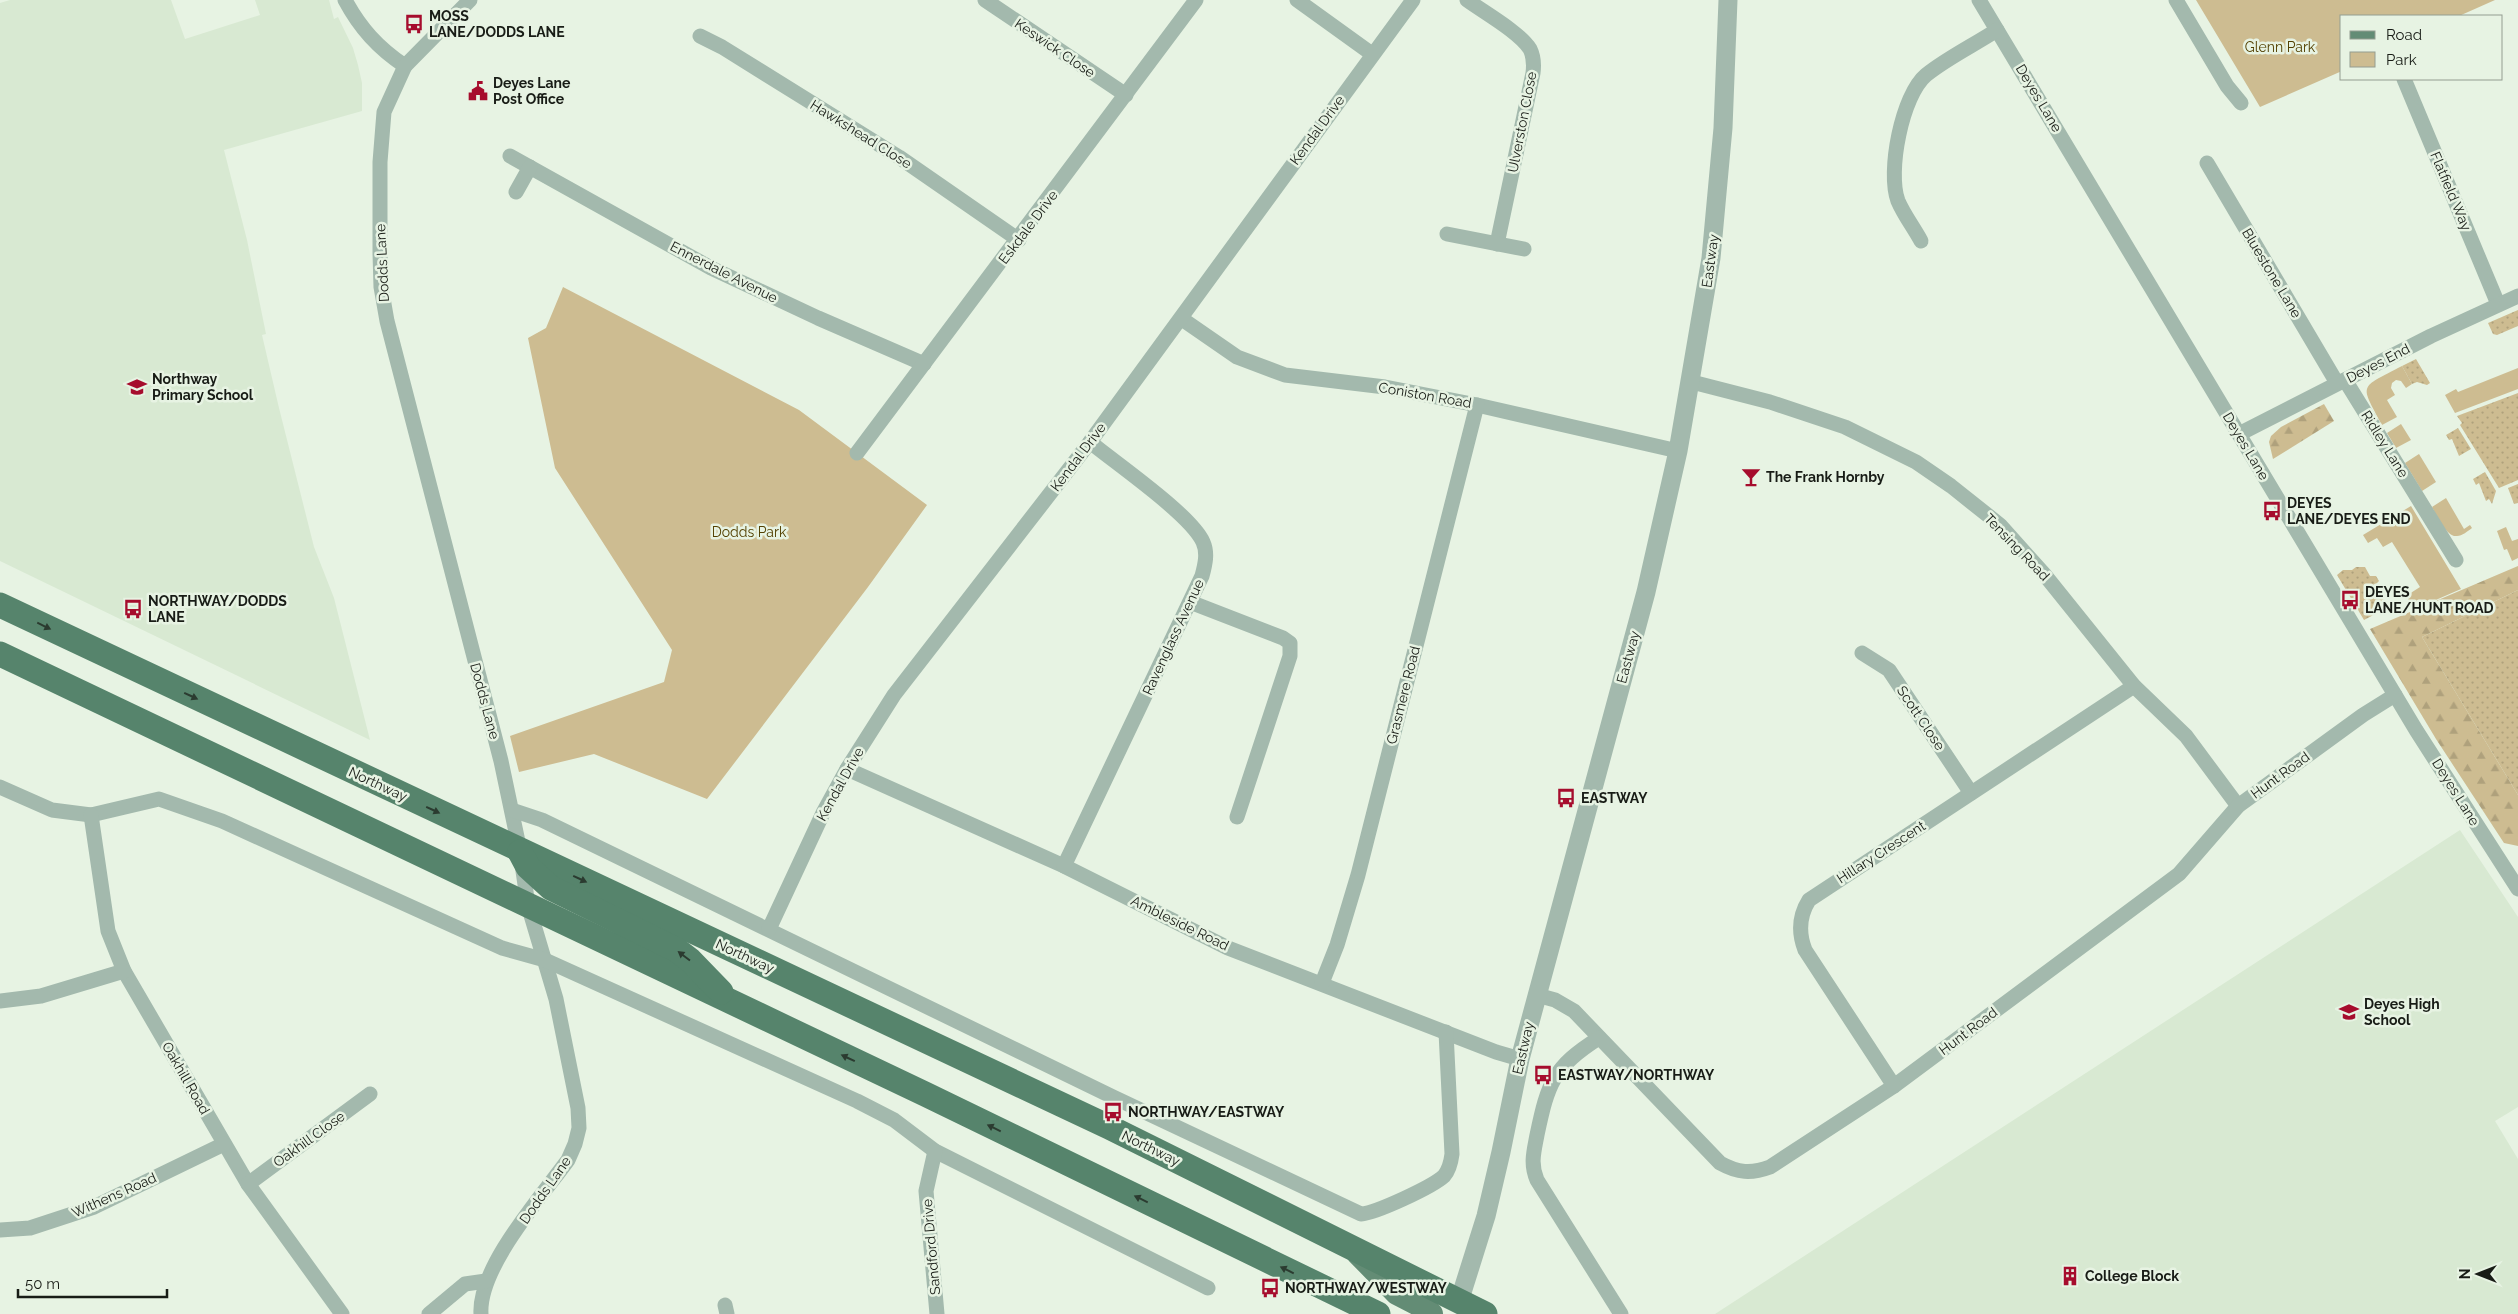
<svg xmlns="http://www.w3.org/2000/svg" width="2518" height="1314" viewBox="0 0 2518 1314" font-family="Raleway,sans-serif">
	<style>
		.built { fill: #d8e9d2 }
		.grass { fill: url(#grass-dots) }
		.forest { fill: url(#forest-firs) }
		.green { fill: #cdbc91 }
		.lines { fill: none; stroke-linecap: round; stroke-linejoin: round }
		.minor { stroke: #a3b9ad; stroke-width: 15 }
		.tertiary { stroke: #a3b9ad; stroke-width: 19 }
		.primary { stroke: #638c75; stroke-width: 24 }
		.trunk { stroke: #56846c; stroke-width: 25 }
		.oneway { fill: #2b3b30 }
		.labels { text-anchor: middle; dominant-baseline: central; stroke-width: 5; stroke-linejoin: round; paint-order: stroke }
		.poi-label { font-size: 14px; font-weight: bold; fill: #181c16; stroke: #e7f3e3; text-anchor: start }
		.park-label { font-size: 14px; fill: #534001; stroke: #e7f3e3 }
		.street-label { font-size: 14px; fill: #181c16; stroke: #e7f3e3 }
	</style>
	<defs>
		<pattern id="grass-dots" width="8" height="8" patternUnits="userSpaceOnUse" patternTransform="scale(1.25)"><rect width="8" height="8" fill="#cdbc91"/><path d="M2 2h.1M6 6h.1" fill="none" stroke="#afa17c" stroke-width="1.8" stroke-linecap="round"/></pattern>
		<pattern id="forest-firs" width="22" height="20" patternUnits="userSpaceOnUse" patternTransform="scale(1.25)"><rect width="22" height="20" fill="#cdbc91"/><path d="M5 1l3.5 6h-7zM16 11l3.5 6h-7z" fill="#afa17c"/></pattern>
	</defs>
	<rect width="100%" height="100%" fill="#e7f3e3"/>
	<g class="built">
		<path d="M10,0H171L185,39L260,15L255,0H329L334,19L338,17L353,48L358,65L362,83V111L224,150L247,240L266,334L262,335L279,408L314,547L334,598L370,740L0,561V3Z"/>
		<path d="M2460,830L2518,917V1107L2495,1121L2518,1159V1314H1715Z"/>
	</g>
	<g class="grass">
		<path d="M2518,310V326L2497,335L2493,334L2488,323Z"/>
		<path d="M2416,359L2430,383L2427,385L2417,382L2412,384L2402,366Z"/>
		<path d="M2518,393V480L2499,488L2460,425L2462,423L2457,416Z"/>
		<path d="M2458,428L2471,449L2459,456L2452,439L2449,440L2446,435Z"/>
		<path d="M2485,472L2496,491L2492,504L2489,499L2486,501L2479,483L2476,485L2473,479Z"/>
		<path d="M2518,484V503L2514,504L2508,488Z"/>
		<path d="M2356,567H2365L2370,576H2376L2379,581L2376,584L2385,603L2383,610L2364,620L2337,575L2343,570H2352Z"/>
		<path d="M2518,590V795L2422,637Z"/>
	</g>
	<g class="forest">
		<path d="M2324,404L2334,421L2273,459L2269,442L2271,436L2281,427Z"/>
		<path d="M2518,566V590L2422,637L2518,795V846L2504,843L2436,739L2370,629Z"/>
	</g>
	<g class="green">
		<path d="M2196,0H2495L2459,16H2342V71L2260,107Z"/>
		<path d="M563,287L799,410L927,505L868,587L707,799L594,754L519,772L510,736L664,682L672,650L555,468L528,338L546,328Z"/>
		<path d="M2402,366L2412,384L2406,388L2401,381L2396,380L2392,383L2391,388L2395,395L2387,400L2397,417L2382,425C2360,383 2358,389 2402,366Z"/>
		<path d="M2518,368V389L2455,413L2445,395L2456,389L2458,392Z"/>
		<path d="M2401,424L2411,440L2396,448L2387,433Z"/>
		<path d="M2419,454L2436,482L2422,491L2405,463Z"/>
		<path d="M2446,498L2464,529L2470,525L2472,528C2468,531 2462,536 2457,536C2447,538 2436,514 2432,507Z"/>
		<path d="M2411,506L2461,589L2415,609L2406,596L2420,587L2392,542L2383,547L2377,538L2368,543L2363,535Z"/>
		<path d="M2506,527L2512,541L2518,539V558L2512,561L2507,549L2504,550L2497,531Z"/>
	</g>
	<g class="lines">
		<g class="minor">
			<path d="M345,0C360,28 378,48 405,66"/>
			<path d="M470,0L405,66L384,112L380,162V253L381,287L387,321L501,761L520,851L528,905L556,999L578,1108L579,1128L575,1144L568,1160C541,1197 478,1268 481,1314"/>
			<path d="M985,0L1126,95"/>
			<path d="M1297,0L1372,54"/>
			<path d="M1467,0C1485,13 1519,32 1530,49C1534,57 1534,65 1533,73L1497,244"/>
			<path d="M1979,0L2416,730L2518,889"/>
			<path d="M2176,0L2227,86L2241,103"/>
			<path d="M700,36L722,47L899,157L1019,240"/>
			<path d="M2404,79L2498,304"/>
			<path d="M510,156L711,268L818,318L924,364"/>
			<path d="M2207,163L2337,383"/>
			<path d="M516,192L530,167"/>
			<path d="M1447,234L1524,249"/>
			<path d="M1921,241C1914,228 1904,215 1898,201C1887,172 1902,95 1926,75C1947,58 1974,45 1997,30"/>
			<path d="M1182,319L1237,357L1285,375L1385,387L1477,405L1678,451"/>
			<path d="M2345,380L2456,560"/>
			<path d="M1692,382L1770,402L1845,427L1916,462L1951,486L2000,525L2044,574L2134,686L2186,736L2238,806"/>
			<path d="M2239,434L2431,336L2518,296"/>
			<path d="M857,453L1196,0"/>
			<path d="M1190,602L1283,638L1290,643V656L1237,817"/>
			<path d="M1862,653L1889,670L1971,793"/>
			<path d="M847,769L1064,866L1228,948L1496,1052L1520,1059"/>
			<path d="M0,787L52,810L91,815L159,799L222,821L502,948L545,960L857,1101L894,1120L935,1151L1208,1288"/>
			<path d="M512,810L542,820L1113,1097L1361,1214C1376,1213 1432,1187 1444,1176C1449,1170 1451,1162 1452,1154L1446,1032"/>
			<path d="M91,815L108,931L124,971L248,1184L342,1314"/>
			<path d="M1064,866L1202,576C1205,565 1208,553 1203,542C1191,515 1117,464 1090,442"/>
			<path d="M769,929L824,811L847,769L894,695L1090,442L1413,0"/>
			<path d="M1322,983L1337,945L1358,875L1477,405"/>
			<path d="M1537,995L1555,1000L1574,1011L1720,1163C1738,1173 1751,1174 1770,1167L1894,1086L2179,874L2238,806L2363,715L2395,695"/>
			<path d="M0,1001L41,996L124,971"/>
			<path d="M1599,1038C1553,1067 1548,1083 1537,1135C1534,1151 1530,1164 1537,1180L1621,1314"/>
			<path d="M1894,1086L1805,950C1798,932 1799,916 1809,900L2134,686"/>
			<path d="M935,1151L926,1191L937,1314"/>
			<path d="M248,1184L370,1094"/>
			<path d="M0,1230L30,1228L94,1207L224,1144"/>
			<path d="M725,1305L727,1314"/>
			<path d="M429,1314L465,1284L486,1281"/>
		</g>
		<path class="tertiary" d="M1459,1302L1486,1216L1501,1152L1520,1059L1646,592L1678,451L1711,258L1723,128L1728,0"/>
		<path class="primary" d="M1358,1253L1397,1293L1422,1306L1431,1314"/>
		<g class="trunk">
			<path d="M0,605L1109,1127L1485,1314"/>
			<path d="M0,654L925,1094L1378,1314"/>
			<path d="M520,852L528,867L551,888L677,950L690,960L721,992"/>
		</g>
	</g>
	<defs><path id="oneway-solid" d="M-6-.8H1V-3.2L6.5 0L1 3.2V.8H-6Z" transform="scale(1.25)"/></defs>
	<g class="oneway">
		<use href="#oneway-solid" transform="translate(44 626) rotate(26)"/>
		<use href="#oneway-solid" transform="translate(191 696) rotate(25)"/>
		<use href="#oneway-solid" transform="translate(433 810) rotate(25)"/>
		<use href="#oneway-solid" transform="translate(580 879) rotate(25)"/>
		<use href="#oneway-solid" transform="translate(684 956) rotate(-143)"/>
		<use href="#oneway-solid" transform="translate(848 1058) rotate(-155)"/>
		<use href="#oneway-solid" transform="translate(994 1128) rotate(-154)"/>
		<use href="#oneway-solid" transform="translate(1141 1199) rotate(-154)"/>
		<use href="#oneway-solid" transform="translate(1287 1270) rotate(-154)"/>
	</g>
	<defs>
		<symbol id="bus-bare" viewBox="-9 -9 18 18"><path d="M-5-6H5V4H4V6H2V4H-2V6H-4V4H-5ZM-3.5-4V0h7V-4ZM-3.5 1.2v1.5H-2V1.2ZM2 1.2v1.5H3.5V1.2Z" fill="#a60c2d" stroke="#e7f3e3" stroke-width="2.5" paint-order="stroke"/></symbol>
		<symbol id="civic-bare" viewBox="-9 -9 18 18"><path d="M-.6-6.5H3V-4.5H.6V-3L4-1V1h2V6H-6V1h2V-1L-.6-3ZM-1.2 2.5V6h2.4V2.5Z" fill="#a60c2d" stroke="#e7f3e3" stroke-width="2.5" paint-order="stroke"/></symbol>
		<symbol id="school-bare" viewBox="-9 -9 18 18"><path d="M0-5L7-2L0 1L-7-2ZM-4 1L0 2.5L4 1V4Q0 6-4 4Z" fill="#a60c2d" stroke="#e7f3e3" stroke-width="2.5" paint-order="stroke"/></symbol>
		<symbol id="bar-bare" viewBox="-9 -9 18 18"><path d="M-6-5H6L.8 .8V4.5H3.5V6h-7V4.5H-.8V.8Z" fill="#a60c2d" stroke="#e7f3e3" stroke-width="2.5" paint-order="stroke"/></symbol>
		<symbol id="building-bare" viewBox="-9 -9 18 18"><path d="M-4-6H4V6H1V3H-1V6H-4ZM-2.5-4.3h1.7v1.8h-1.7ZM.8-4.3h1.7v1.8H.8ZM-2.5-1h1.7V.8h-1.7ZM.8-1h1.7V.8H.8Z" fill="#a60c2d" stroke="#e7f3e3" stroke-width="2.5" paint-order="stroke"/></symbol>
	</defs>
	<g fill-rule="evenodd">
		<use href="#bus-bare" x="400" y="10" width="28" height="28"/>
		<use href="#civic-bare" x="464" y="77" width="28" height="28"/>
		<use href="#school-bare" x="123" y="373" width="28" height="28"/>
		<use href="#bar-bare" x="1737" y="463" width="28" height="28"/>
		<use href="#bus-bare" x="2258" y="497" width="28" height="28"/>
		<use href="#bus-bare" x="2336" y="586" width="28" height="28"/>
		<use href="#bus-bare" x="119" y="595" width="28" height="28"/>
		<use href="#bus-bare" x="1552" y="784" width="28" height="28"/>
		<use href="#school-bare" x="2335" y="998" width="28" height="28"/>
		<use href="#bus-bare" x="1529" y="1061" width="28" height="28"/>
		<use href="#bus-bare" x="1099" y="1098" width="28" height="28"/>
		<use href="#building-bare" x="2056" y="1262" width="28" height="28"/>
		<use href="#bus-bare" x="1256" y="1274" width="28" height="28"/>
	</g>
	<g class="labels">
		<g class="poi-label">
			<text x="429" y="16">MOSS<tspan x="429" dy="16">LANE/DODDS LANE</tspan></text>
			<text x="493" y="83">Deyes Lane<tspan x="493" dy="16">Post Office</tspan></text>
			<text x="152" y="379">Northway<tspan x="152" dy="16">Primary School</tspan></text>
			<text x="1766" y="477">The Frank Hornby</text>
			<text x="2287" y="503">DEYES<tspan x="2287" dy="16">LANE/DEYES END</tspan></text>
			<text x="2365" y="592">DEYES<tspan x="2365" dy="16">LANE/HUNT ROAD</tspan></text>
			<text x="148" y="601">NORTHWAY/DODDS<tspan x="148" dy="16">LANE</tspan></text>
			<text x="1581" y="798">EASTWAY</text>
			<text x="2364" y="1004">Deyes High<tspan x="2364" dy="16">School</tspan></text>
			<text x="1558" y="1075">EASTWAY/NORTHWAY</text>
			<text x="1128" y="1112">NORTHWAY/EASTWAY</text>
			<text x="2085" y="1276">College Block</text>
			<text x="1285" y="1288">NORTHWAY/WESTWAY</text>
		</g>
		<g class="park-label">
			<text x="2280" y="47">Glenn Park</text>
			<text x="749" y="532">Dodds Park</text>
		</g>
		<g class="street-label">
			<text transform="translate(1055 48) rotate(34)">Keswick Close</text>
			<text transform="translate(2039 98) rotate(59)">Deyes Lane</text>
			<text transform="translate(1522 122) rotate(-79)">Ulverston Close</text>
			<text transform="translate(1317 130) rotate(-54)">Kendal Drive</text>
			<text transform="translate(861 134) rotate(32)">Hawkshead Close</text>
			<text transform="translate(2451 191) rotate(67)">Flatfield Way</text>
			<text transform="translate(1028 227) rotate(-53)">Eskdale Drive</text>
			<text transform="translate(1710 261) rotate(-82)">Eastway</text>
			<text transform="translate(382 263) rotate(-93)">Dodds Lane</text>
			<text transform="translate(724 272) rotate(27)">Ennerdale Avenue</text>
			<text transform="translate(2272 273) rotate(59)">Bluestone Lane</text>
			<text transform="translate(2378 363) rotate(-27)">Deyes End</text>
			<text transform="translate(1425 395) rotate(10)">Coniston Road</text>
			<text transform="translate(2385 444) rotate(58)">Ridley Lane</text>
			<text transform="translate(2246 446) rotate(59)">Deyes Lane</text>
			<text transform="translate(1078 457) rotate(-53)">Kendal Drive</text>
			<text transform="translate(2017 547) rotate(46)">Tensing Road</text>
			<text transform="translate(1173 637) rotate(-65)">Ravenglass Avenue</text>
			<text transform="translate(1628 657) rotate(-75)">Eastway</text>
			<text transform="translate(1403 695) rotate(-76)">Grasmere Road</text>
			<text transform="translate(485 701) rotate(75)">Dodds Lane</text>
			<text transform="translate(1921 718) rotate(56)">Scott Close</text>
			<text transform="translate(2280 775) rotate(-36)">Hunt Road</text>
			<text transform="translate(378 784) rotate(25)">Northway</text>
			<text transform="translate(840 784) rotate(-61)">Kendal Drive</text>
			<text transform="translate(2456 792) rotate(58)">Deyes Lane</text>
			<text transform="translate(1881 852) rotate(-33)">Hillary Crescent</text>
			<text transform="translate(1180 923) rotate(26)">Ambleside Road</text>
			<text transform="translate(745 956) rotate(25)">Northway</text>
			<text transform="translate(1968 1031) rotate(-37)">Hunt Road</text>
			<text transform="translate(1523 1048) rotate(-77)">Eastway</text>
			<text transform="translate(186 1078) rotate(60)">Oakhill Road</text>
			<text transform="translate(309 1139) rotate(-36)">Oakhill Close</text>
			<text transform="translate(1151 1148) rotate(26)">Northway</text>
			<text transform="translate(545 1190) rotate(-55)">Dodds Lane</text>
			<text transform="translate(114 1195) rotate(-24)">Withens Road</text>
			<text transform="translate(931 1247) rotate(-95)">Sandford Drive</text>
		</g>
	</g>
	<rect x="2340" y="15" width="162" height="65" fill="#e7f3e3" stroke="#949d91"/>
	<rect x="2350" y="31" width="25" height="8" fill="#638c75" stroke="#949d91"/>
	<text x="2386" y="40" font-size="15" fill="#181c16">Road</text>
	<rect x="2350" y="52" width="25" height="15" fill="#cdbc91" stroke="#949d91"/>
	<text x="2386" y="65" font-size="15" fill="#181c16">Park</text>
	<g transform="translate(2478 1274) rotate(270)" stroke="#e7f3e3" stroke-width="4" paint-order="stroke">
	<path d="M0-4L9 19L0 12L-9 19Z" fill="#181c16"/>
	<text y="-8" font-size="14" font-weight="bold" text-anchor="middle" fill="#181c16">N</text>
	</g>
	<path d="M18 1289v8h149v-8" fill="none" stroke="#181c16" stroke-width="2.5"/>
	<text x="25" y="1289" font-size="15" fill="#181c16" stroke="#e7f3e3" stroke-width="4" paint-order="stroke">50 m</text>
</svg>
